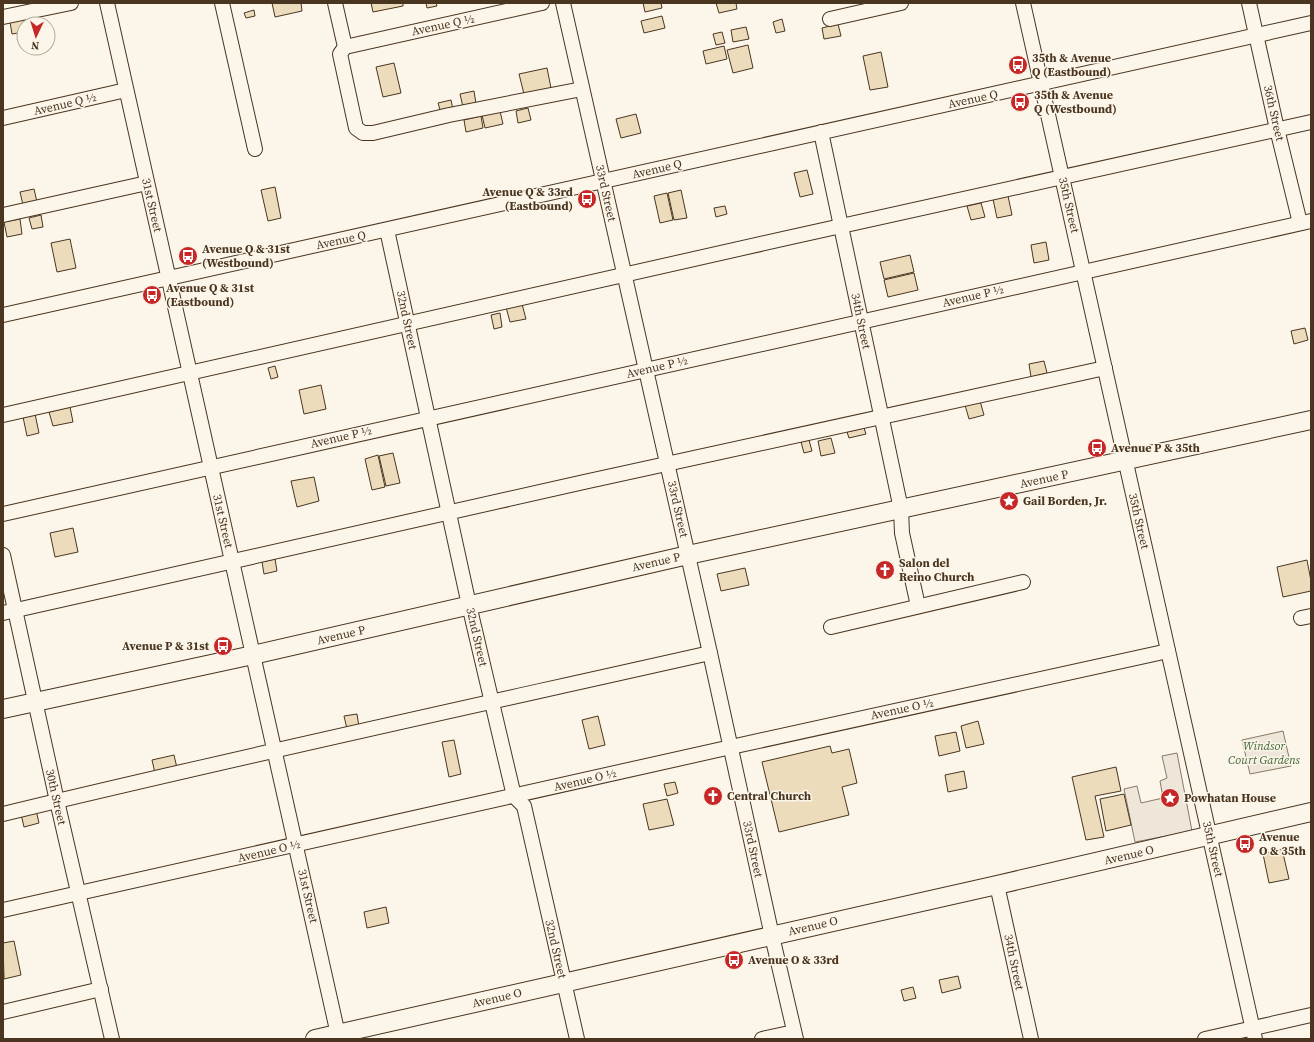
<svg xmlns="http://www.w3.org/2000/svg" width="1314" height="1042" viewBox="0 0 1314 1042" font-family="'Source Serif 4',serif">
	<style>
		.green { fill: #ede6d9; stroke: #887966 }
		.building { fill: #ecdcbc; stroke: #4a3520 }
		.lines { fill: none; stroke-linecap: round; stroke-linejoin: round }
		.minor-casing { stroke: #4a3520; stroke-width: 16 }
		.major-casing { stroke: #4a3520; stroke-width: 20 }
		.minor { stroke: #fbf6e9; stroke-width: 14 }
		.major { stroke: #fbf6e9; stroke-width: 18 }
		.labels { text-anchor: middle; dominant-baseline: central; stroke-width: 3; stroke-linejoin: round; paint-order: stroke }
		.street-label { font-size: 12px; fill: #4a3520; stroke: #fbf6e9 }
		.poi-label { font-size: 12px; font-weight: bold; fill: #4a3520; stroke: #fbf6e9; text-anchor: start }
		.park-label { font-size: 12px; font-style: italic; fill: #436837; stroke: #fbf6e9 }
	</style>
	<rect width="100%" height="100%" fill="#fbf6e9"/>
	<g class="green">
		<path d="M1283,731L1291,766L1250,774L1242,740Z"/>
		<path d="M1177,753L1192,831L1135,842L1124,789L1137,786L1141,803L1163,798L1160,781L1167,778L1162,756Z"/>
	</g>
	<g class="building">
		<path d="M272,3H301L302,11L275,17Z"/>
		<path d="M371,3H403V6L373,12Z"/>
		<path d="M426,3H436L437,6L427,8Z"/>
		<path d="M643,3H661L662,8L645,12Z"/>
		<path d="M716,3H736L737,9L719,13Z"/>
		<path d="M254,10L255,16L246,18L244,13Z"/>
		<path d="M662,16L665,28L644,33L641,21Z"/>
		<path d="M24,19L25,24H24V32L12,34L10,22Z"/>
		<path d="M782,19L785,31L776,33L773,22Z"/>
		<path d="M838,24L841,36L824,39L822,28Z"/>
		<path d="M746,27L749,39L733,42L731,30Z"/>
		<path d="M722,32L725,43L716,45L713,34Z"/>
		<path d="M748,45L753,68L733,73L727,50Z"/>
		<path d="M724,46L727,59L706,64L703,51Z"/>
		<path d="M881,52L888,87L870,90L863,56Z"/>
		<path d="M394,63L401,93L383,97L376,67Z"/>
		<path d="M547,68L551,88L524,94L519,74Z"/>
		<path d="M474,91L476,104L463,107L460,94Z"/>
		<path d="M451,100L453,110L441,113L438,103Z"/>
		<path d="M528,108L531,120L518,123L516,111Z"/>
		<path d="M500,111L503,124L485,128L482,115Z"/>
		<path d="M636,114L641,133L621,138L616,119Z"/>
		<path d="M481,116L483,128L466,132L464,120Z"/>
		<path d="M807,170L813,194L800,197L794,173Z"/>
		<path d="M275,187L281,218L268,221L261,190Z"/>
		<path d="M34,189L37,202L23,205L20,192Z"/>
		<path d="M681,190L687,218L674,220L668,193Z"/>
		<path d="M667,193L673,220L660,223L654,196Z"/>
		<path d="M1008,196L1012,215L997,218L993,199Z"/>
		<path d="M981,203L985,217L971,220L967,206Z"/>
		<path d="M725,206L727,214L716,217L714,208Z"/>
		<path d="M41,215L43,227L32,229L29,218Z"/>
		<path d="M20,219L22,234L7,237L4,222Z"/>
		<path d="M70,239L76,268L57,272L51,243Z"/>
		<path d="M1046,242L1049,260L1034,263L1031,245Z"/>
		<path d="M910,255L914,272L884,279L880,262Z"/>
		<path d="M914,273L918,290L888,297L884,280Z"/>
		<path d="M522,304L526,319L510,322L506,307Z"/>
		<path d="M500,313L502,327L494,329L491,315Z"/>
		<path d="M1305,328L1308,340L1294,344L1291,331Z"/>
		<path d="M1044,361L1047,373L1031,377L1029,364Z"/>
		<path d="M275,366L278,377L271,379L268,368Z"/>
		<path d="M321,385L326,409L304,414L299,390Z"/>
		<path d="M980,401L984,415L969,419L965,405Z"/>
		<path d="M70,407L73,422L53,426L49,412Z"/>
		<path d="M35,414L39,433L27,436L23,417Z"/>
		<path d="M864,428L866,434L849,438L847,432Z"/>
		<path d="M831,438L835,453L821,456L818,441Z"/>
		<path d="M809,440L812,451L804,453L801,442Z"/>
		<path d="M393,453L400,483L386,486L379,456Z"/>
		<path d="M378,455L385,487L372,490L365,459Z"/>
		<path d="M314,477L319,501L297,507L291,481Z"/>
		<path d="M73,528L78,552L55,557L50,533Z"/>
		<path d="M275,559L277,571L264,574L262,562Z"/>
		<path d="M1307,560L1311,581V591L1283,597L1277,567Z"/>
		<path d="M745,568L749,585L721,591L717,574Z"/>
		<path d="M357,714L359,727L347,729L344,716Z"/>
		<path d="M598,716L605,745L589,749L582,720Z"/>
		<path d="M978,721L984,744L966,748L961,726Z"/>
		<path d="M956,732L960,751L939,756L935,736Z"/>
		<path d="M454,740L461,774L449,777L442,742Z"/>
		<path d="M830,746L832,753L849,749L857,783L842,787L849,815L779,832L762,762Z"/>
		<path d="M174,755L177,768L155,773L152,760Z"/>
		<path d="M1116,767L1121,791L1095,796L1104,837L1086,840L1072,777Z"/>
		<path d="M964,771L967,788L948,792L945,775Z"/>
		<path d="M675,782L678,793L667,796L664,784Z"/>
		<path d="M1124,794L1131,825L1106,831L1100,799Z"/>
		<path d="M667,799L674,825L649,830L643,804Z"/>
		<path d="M36,810L39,823L24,827L21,814Z"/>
		<path d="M1282,849L1289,879L1269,883L1263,854Z"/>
		<path d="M386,907L389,923L367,928L364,912Z"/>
		<path d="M14,941L21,975L4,979L3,943Z"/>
		<path d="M958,976L961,988L942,993L939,980Z"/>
		<path d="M913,987L916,998L904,1001L901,990Z"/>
	</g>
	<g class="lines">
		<defs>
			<g id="minor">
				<path d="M107,3L339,1039"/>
				<path d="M222,3L255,149"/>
				<path d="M335,3L345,47L340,54L356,128L363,133H373L449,115L582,89"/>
				<path d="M563,3L710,653L772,936L796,1039"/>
				<path d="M1023,3L1255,1039"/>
				<path d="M1249,3L1277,129L1300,223"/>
				<path d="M3,17L71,3"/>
				<path d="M830,19L901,3"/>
				<path d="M345,47L542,3"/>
				<path d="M3,118L126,90"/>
				<path d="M821,132L901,509L902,533L918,606"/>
				<path d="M3,215L147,183"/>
				<path d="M387,230L469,605L514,796L524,806L577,1039"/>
				<path d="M3,315L1311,23"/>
				<path d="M3,415L787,238L1311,122"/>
				<path d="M3,514L1311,221"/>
				<path d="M3,555L57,801L112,1039"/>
				<path d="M3,613L584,482L1105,368"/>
				<path d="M1301,618L1311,616"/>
				<path d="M831,627L1023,582"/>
				<path d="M3,814C238,757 474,706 710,653"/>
				<path d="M997,885L1031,1039"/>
				<path d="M3,910L731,747L1168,651"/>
				<path d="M3,1012L101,989"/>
				<path d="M762,1039L794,1032"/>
				<path d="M1205,1039L1311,1015"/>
			</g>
			<g id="major">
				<path d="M3,709L253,655L688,555L1311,420"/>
				<path d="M315,1039L997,885L1311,812"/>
			</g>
		</defs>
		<use href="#minor" class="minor-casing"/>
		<use href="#major" class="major-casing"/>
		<use href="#minor" class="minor"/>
		<use href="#major" class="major"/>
	</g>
	<defs>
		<symbol id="bus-disc" viewBox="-11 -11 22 22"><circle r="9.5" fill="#c62828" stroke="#fbf6e9"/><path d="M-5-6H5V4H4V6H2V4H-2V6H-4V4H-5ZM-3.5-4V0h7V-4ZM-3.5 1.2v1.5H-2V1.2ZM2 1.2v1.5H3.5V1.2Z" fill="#fff"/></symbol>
		<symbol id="sight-disc" viewBox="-11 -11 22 22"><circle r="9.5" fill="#c62828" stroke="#fbf6e9"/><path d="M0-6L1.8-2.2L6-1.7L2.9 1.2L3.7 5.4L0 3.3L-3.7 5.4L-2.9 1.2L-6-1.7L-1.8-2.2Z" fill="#fff"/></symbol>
		<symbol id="church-disc" viewBox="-11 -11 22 22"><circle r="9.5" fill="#c62828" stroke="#fbf6e9"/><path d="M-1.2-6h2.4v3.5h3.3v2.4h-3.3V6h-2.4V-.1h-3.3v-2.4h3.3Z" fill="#fff"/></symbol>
	</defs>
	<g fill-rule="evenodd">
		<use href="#bus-disc" x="1007" y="54" width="22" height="22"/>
		<use href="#bus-disc" x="1009" y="91" width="22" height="22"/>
		<use href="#bus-disc" x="576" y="188" width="22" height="22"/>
		<use href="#bus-disc" x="177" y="245" width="22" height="22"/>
		<use href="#bus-disc" x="141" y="284" width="22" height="22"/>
		<use href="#bus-disc" x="1086" y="437" width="22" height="22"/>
		<use href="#sight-disc" x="998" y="490" width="22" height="22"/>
		<use href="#church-disc" x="874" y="559" width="22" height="22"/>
		<use href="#bus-disc" x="212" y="635" width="22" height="22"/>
		<use href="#church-disc" x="702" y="785" width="22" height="22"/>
		<use href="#sight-disc" x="1159" y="787" width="22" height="22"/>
		<use href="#bus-disc" x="1234" y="833" width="22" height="22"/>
		<use href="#bus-disc" x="723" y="949" width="22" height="22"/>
	</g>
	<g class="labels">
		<g class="street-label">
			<text transform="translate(443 25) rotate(-12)">Avenue Q ½</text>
			<text transform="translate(973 99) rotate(-12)">Avenue Q</text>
			<text transform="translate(65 104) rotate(-13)">Avenue Q ½</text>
			<text transform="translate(1274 113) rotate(77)">36th Street</text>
			<text transform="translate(657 169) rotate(-13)">Avenue Q</text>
			<text transform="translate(606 193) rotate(77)">33rd Street</text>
			<text transform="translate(152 205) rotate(77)">31st Street</text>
			<text transform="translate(1069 205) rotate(77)">35th Street</text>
			<text transform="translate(341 240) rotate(-12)">Avenue Q</text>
			<text transform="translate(973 296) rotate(-13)">Avenue P ½</text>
			<text transform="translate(407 320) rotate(78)">32nd Street</text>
			<text transform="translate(861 321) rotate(78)">34th Street</text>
			<text transform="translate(657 367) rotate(-13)">Avenue P ½</text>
			<text transform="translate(341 437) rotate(-13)">Avenue P ½</text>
			<text transform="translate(1044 479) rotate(-12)">Avenue P</text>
			<text transform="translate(678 509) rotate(77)">33rd Street</text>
			<text transform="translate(223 521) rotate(77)">31st Street</text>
			<text transform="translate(1139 521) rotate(77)">35th Street</text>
			<text transform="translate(656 562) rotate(-13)">Avenue P</text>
			<text transform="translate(341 635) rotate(-13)">Avenue P</text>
			<text transform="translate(477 637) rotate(77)">32nd Street</text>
			<text transform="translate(902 709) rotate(-12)">Avenue O ½</text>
			<text transform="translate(585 780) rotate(-13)">Avenue O ½</text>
			<text transform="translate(56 797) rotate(77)">30th Street</text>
			<text transform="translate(753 849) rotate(78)">33rd Street</text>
			<text transform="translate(1213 849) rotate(77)">35th Street</text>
			<text transform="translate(269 851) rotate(-13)">Avenue O ½</text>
			<text transform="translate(1129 855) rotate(-13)">Avenue O</text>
			<text transform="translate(308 896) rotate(77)">31st Street</text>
			<text transform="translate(813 926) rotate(-13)">Avenue O</text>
			<text transform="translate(556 949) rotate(77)">32nd Street</text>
			<text transform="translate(1014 962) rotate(78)">34th Street</text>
			<text transform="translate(497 998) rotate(-13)">Avenue O</text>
		</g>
		<g class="poi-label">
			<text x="1032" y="58">35th &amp; Avenue<tspan x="1032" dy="14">Q (Eastbound)</tspan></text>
			<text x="1034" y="95">35th &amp; Avenue<tspan x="1034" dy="14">Q (Westbound)</tspan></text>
			<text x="573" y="192" text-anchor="end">Avenue Q &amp; 33rd<tspan x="573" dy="14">(Eastbound)</tspan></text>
			<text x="202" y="249">Avenue Q &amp; 31st<tspan x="202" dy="14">(Westbound)</tspan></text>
			<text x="166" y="288">Avenue Q &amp; 31st<tspan x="166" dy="14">(Eastbound)</tspan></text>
			<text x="1111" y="448">Avenue P &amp; 35th</text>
			<text x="1023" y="501">Gail Borden, Jr.</text>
			<text x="899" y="563">Salon del<tspan x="899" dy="14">Reino Church</tspan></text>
			<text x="209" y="646" text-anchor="end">Avenue P &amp; 31st</text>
			<text x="727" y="796">Central Church</text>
			<text x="1184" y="798">Powhatan House</text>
			<text x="1259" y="837">Avenue<tspan x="1259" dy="14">O &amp; 35th</tspan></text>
			<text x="748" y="960">Avenue O &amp; 33rd</text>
		</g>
		<g class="park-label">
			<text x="1264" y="746">Windsor<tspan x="1264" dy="14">Court Gardens</tspan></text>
		</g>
	</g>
	<rect width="1314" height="1042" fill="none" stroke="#4a3520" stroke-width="8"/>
	<g transform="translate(36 36) rotate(184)"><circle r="19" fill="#fbf6e9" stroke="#b4a999"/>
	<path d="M0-3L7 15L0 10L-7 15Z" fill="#c62828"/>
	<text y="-6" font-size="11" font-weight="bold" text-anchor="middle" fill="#4a3520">N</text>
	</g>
</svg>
